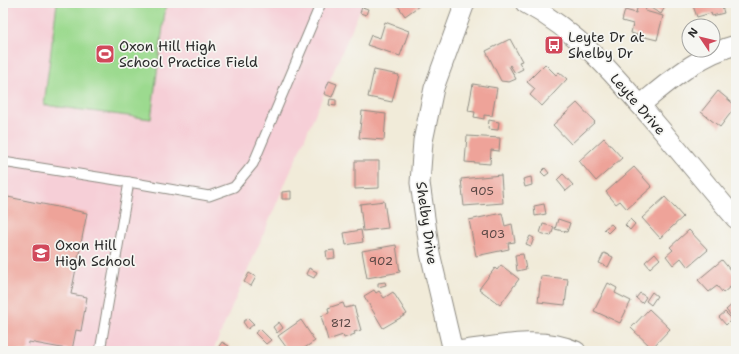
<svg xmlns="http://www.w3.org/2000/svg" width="739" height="354" viewBox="0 0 739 354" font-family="'Shantell Sans',sans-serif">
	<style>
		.built { fill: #f6cfd7 }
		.park { fill: #9cda8f; stroke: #64825d }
		.building { fill: #eea399 }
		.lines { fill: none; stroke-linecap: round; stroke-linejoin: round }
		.service-casing { stroke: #8e8b82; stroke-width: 11 }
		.minor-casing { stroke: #8e8b82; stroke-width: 21 }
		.service { stroke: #fff; stroke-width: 9 }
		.minor { stroke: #fff; stroke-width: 19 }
		.labels { text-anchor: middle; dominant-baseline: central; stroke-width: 3.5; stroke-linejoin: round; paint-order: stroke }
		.number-label { font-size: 12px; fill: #5c4946 }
		.poi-label { font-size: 14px; fill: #2b2b2b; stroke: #f6f6f2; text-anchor: start }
		.street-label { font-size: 14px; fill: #2b2b2b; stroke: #f6f6f2 }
	</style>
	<rect width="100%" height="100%" fill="#f6f6f2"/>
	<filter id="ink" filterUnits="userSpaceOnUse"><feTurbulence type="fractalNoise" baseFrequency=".025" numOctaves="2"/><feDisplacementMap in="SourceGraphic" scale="8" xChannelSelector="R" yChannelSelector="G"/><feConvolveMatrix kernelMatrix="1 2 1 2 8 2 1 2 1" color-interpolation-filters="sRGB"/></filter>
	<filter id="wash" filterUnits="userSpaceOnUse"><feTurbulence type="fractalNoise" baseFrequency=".012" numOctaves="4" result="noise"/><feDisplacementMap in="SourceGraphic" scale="16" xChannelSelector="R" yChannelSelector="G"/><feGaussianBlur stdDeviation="0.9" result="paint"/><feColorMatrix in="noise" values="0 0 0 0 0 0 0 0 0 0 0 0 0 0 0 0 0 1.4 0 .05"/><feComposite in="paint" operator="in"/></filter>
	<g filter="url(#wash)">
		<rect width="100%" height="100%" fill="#f1ebd9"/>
		<path class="built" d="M3,3H363L213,351H3Z"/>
		<path class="park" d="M57,3H166L151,119L44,105Z"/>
		<g id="blocks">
			<g class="building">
				<path d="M396,3H423L405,16Z"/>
				<path d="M642,3H664L666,5L661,14Z"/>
				<path d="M692,3H721L724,13L712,16L711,13L697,17Z"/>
				<path d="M638,4L647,6L645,11L663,16L657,40L641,36V39L636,37L637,35L631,33L633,24L622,21L625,10L636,13Z"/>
				<path d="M362,7L368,9L366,15L360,13Z"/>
				<path d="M385,22L409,31L400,56L367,45L371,35L380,38Z"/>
				<path d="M510,39L522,61L519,62L523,69L515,73L510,65L509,66L516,79L509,82L501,81L486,51Z"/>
				<path d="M545,64L556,75L559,72L567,79L542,106L530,95L535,89L527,82Z"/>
				<path d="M374,70L399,75L392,102L368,97Z"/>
				<path d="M329,81L337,84L332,97L324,94Z"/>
				<path d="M473,84L497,88L492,116L484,115V119L474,117L475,112L468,111Z"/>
				<path d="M718,91L736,106L720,127L701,112Z"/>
				<path d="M330,99L336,100V106L329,105Z"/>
				<path d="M577,103L595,122L571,144L553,125Z"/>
				<path d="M362,111L386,114L384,140L359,138Z"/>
				<path d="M489,120L499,122L498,130L488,129Z"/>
				<path d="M467,136L500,138L499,151L491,150L490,164L465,162Z"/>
				<path d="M604,138L622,158L596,181L579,161Z"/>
				<path d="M355,161H379V188L355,189Z"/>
				<path d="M634,167L652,187L627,209L620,201L616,204L606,192Z"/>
				<path d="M545,168L549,173L545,176L541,172Z"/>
				<path d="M563,174L573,185L566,191L557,180Z"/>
				<path d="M501,175L503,203L464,206L461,179Z"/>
				<path d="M531,177L532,185L525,187L523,179Z"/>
				<path d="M291,191V199H282V192Z"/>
				<path d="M3,196L87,213L71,294L87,297L81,331L76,330L72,350L29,342L28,351H3Z"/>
				<path d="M665,197L683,217L660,238L642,218Z"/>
				<path d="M384,201L388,228L363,231L360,204Z"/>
				<path d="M544,204L546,214L535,216L534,206Z"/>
				<path d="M502,213L505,226L512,224L515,242L508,243L509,249L476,256L469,220Z"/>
				<path d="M558,219L570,223L567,232L555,229Z"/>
				<path d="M630,219L635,224L630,230L625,225Z"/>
				<path d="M543,224L554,227L551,236L540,233Z"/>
				<path d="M611,224L614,227L608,233L604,229Z"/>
				<path d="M361,230L363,242L346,245L344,233Z"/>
				<path d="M689,230L708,250L688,267L681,258L673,265L666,256L673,250L670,247Z"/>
				<path d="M530,236L534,238L531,246L526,244Z"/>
				<path d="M396,245L400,272L367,278L362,251Z"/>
				<path d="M334,250L335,258L327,259L326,251Z"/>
				<path d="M604,253L613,257L608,267L599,263Z"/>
				<path d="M655,253L660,259L650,268L645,262Z"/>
				<path d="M523,254L526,269L517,271L515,255Z"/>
				<path d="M722,260L736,277V282L723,293L717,286L709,292L698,280Z"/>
				<path d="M501,265L519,279L500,305L479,289L495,268L497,270Z"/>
				<path d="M309,268L317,272L314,278L306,274Z"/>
				<path d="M249,273L256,277L251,286L244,282Z"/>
				<path d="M541,276L568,279L565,305L538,302Z"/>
				<path d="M385,282L386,285L378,287V283Z"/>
				<path d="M608,283L617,288L615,293L631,301L620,323L594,311Z"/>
				<path d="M374,290L376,293L379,291L384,298L393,292L407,314L383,328L364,296Z"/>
				<path d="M652,292L657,296L651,305L646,301Z"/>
				<path d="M640,293L646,297L642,303L636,298Z"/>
				<path d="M736,301V321L726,310Z"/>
				<path d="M343,303L345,308L354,306L361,330L354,332L355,334L344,338L343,335L328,340L321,316L329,313L328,308Z"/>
				<path d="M649,309L670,329L652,348L631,328Z"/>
				<path d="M725,312L732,319L726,325L719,317Z"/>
				<path d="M248,318L254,324L248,329L243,322Z"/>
				<path d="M301,320L315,341L300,351H289L278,336Z"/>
				<path d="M279,322L283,328L277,333L273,327Z"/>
				<path d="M260,329L271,340L266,344L255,333Z"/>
				<path d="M222,342L229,346L227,351H216Z"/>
			</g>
		</g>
	</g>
	<g filter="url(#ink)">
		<use href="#blocks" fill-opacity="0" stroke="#8e8b82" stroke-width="1"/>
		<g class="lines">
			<defs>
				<g id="service">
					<path d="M3,162L129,182"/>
					<path d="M100,351L129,182L209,196L234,187L253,164L321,3"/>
				</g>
				<g id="minor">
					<path d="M525,3C583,34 622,84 664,133C688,162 712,191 736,219"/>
					<path d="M640,105C670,81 698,55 736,45"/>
					<path d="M453,351L430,253L420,183L423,141L434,88L465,3"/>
					<path d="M458,351C495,346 542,335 576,351"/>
				</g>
			</defs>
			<use href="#service" class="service-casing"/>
			<use href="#minor" class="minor-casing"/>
			<use href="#service" class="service"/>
			<use href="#minor" class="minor"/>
		</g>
	</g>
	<defs>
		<symbol id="bus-square" viewBox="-11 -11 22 22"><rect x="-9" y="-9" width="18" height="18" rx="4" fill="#d1495b" stroke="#f6f6f2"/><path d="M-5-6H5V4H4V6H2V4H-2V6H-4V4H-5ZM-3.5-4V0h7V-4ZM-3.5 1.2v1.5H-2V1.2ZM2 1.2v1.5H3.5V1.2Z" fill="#fff"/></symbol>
		<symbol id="stadium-square" viewBox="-11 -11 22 22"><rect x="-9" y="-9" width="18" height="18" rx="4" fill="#d1495b" stroke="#f6f6f2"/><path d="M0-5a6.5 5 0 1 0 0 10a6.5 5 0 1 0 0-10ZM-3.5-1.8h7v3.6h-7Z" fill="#fff"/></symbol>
		<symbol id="school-square" viewBox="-11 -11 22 22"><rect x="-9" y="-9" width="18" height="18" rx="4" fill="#d1495b" stroke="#f6f6f2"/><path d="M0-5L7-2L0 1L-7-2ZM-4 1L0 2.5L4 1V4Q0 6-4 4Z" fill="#fff"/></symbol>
	</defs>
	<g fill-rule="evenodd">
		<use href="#bus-square" x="543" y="34" width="22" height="22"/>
		<use href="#stadium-square" x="94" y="43" width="22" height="22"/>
		<use href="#school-square" x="30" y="242" width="22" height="22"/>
	</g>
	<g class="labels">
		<g class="number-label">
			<text x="482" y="191">905</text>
			<text x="493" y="234">903</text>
			<text x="381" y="261">902</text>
			<text x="341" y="323">812</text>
		</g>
		<g class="poi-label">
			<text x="568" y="37">Leyte Dr at<tspan x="568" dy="16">Shelby Dr</tspan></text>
			<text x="119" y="46">Oxon Hill High<tspan x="119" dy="16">School Practice Field</tspan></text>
			<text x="55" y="245">Oxon Hill<tspan x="55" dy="16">High School</tspan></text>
		</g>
		<g class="street-label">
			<text transform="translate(638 104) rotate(49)">Leyte Drive</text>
			<text transform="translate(427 223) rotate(82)">Shelby Drive</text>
		</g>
	</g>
	<rect width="739" height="354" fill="none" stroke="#f6f6f2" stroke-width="16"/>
	<g transform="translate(701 38) rotate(305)"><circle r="19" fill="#f6f6f2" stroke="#a5a5a2"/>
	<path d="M0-3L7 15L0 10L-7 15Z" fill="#d1495b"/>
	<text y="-6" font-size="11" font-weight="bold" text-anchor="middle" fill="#2b2b2b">N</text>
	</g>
</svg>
